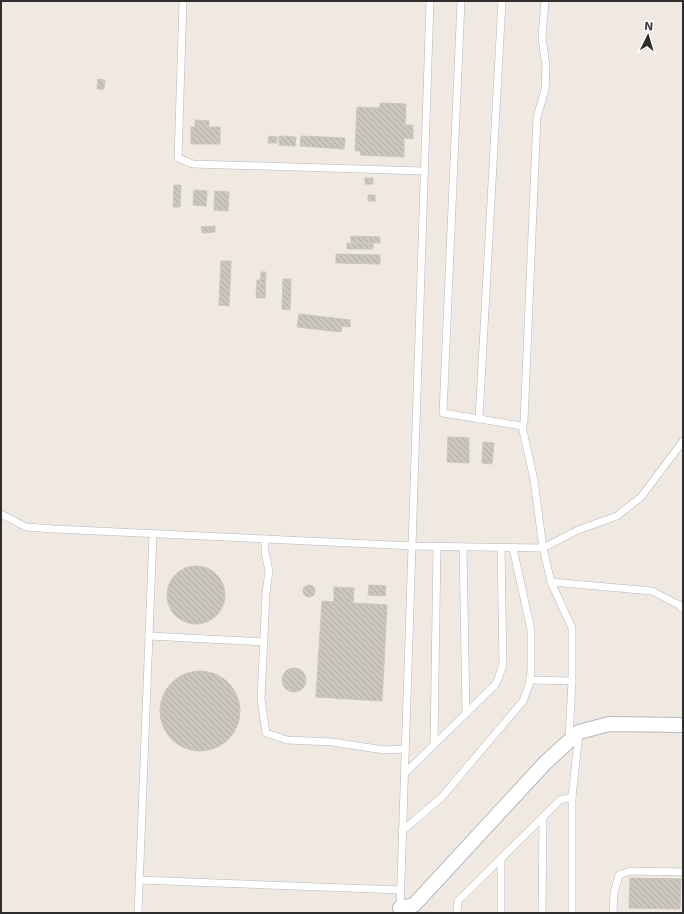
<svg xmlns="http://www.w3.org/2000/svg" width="684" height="914" viewBox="0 0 684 914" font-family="Inter,sans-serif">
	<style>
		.building { fill: url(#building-back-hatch); stroke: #cbc5ba }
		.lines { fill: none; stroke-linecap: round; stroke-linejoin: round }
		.service-casing { stroke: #b4b7c1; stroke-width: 8 }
		.minor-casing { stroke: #b4b7c1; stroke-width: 16 }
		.service { stroke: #fff; stroke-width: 7 }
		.minor { stroke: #fff; stroke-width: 14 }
	</style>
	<defs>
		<pattern id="building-back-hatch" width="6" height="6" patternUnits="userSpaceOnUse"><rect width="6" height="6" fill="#cbc7bf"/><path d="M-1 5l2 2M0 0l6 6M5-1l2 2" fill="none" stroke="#afaba4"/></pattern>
	</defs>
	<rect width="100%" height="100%" fill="#efe9e1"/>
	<g class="building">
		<path d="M98,79L105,80L104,89H97Z"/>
		<path d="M380,103L406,104L405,125H413V139L404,138V157L360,155L361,151H355L357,107L380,108Z"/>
		<path d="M195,120L209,121V127H195Z"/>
		<rect x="191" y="127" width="29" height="17"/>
		<path d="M269,136L277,137V143H268Z"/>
		<path d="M279,136L296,137L295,146L279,145Z"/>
		<path d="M301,136L345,138L344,149L300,146Z"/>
		<rect x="365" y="178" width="8" height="6"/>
		<path d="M174,185H181L180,207H173Z"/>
		<path d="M194,190L207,191L206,206L193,205Z"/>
		<path d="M215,191L229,192L228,211L214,210Z"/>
		<rect x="368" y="195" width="7" height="6"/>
		<path d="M215,226V232L202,233L201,227Z"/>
		<path d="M351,236L380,237V243L351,242Z"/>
		<path d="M347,243L373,244V249H347Z"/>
		<path d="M336,254L380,255V264L336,263Z"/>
		<path d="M221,261H231L229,306L219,305Z"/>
		<path d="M261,272H266L265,298H259Z"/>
		<path d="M283,279H291L290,310L282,309Z"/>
		<path d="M257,280H260L259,298H256Z"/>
		<path d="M299,314L350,320V327L342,326L341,332L297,327Z"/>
		<path d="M448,437L469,438V463L447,462Z"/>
		<path d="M483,442L494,443L492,464L482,463Z"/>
		<circle cx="196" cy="595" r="29"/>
		<path d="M369,585L386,586L385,596L368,595Z"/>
		<circle cx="309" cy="591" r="6"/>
		<path d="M334,587L354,588L353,603L334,602Z"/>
		<path d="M322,601L387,605L382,701L316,697Z"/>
		<circle cx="294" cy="680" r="12"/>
		<circle cx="200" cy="711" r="40"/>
		<path d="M630,878L681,879L680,909L629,908Z"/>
	</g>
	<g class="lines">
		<defs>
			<g id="service">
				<path d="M183,1L178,158L193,164L424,171"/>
				<path d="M461,1L443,413L522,426L534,480L543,548L578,530L617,516L641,497L683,441"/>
				<path d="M479,419L502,1"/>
				<path d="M522,426L524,422L537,117L545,90L546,67L542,37L545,1"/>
				<path d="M1,514L26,527L54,529L413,546L543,548L551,582L652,591L679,605L683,609"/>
				<path d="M265,539V552L269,571L266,593L261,699L266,733L287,740L332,742L384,750L405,749"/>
				<path d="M463,547L466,713"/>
				<path d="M551,582L572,628V681"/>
				<path d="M149,636L264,642"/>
				<path d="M530,680L572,681L569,739"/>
				<path d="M434,744L437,547"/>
				<path d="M404,774L494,686L498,679L503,665L501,548"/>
				<path d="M572,797L579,733"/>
				<path d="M402,831L442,797L468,766L523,701L529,685L531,671V630L513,548"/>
				<path d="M139,880L400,890"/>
				<path d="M400,910L430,1"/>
				<path d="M138,913L153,535"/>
				<path d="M457,913L458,901L560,800L572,797V913"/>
				<path d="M501,913V858"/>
				<path d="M542,913L543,817"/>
				<path d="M613,913L614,893L619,875L630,871L683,872"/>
			</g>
			<path id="minor" d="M400,908L414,905L545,763L579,732L609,724L683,725"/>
		</defs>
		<use href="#service" class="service-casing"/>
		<use href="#minor" class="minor-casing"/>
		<use href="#service" class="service"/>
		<use href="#minor" class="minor"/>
	</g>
	<rect width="684" height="914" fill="none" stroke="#2e2e2e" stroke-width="4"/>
	<g transform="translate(648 36) rotate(5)" stroke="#ffffff" stroke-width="3" paint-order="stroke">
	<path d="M0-3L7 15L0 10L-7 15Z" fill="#2e2e2e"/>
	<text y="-6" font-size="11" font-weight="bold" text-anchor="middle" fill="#2e2e2e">N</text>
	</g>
</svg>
